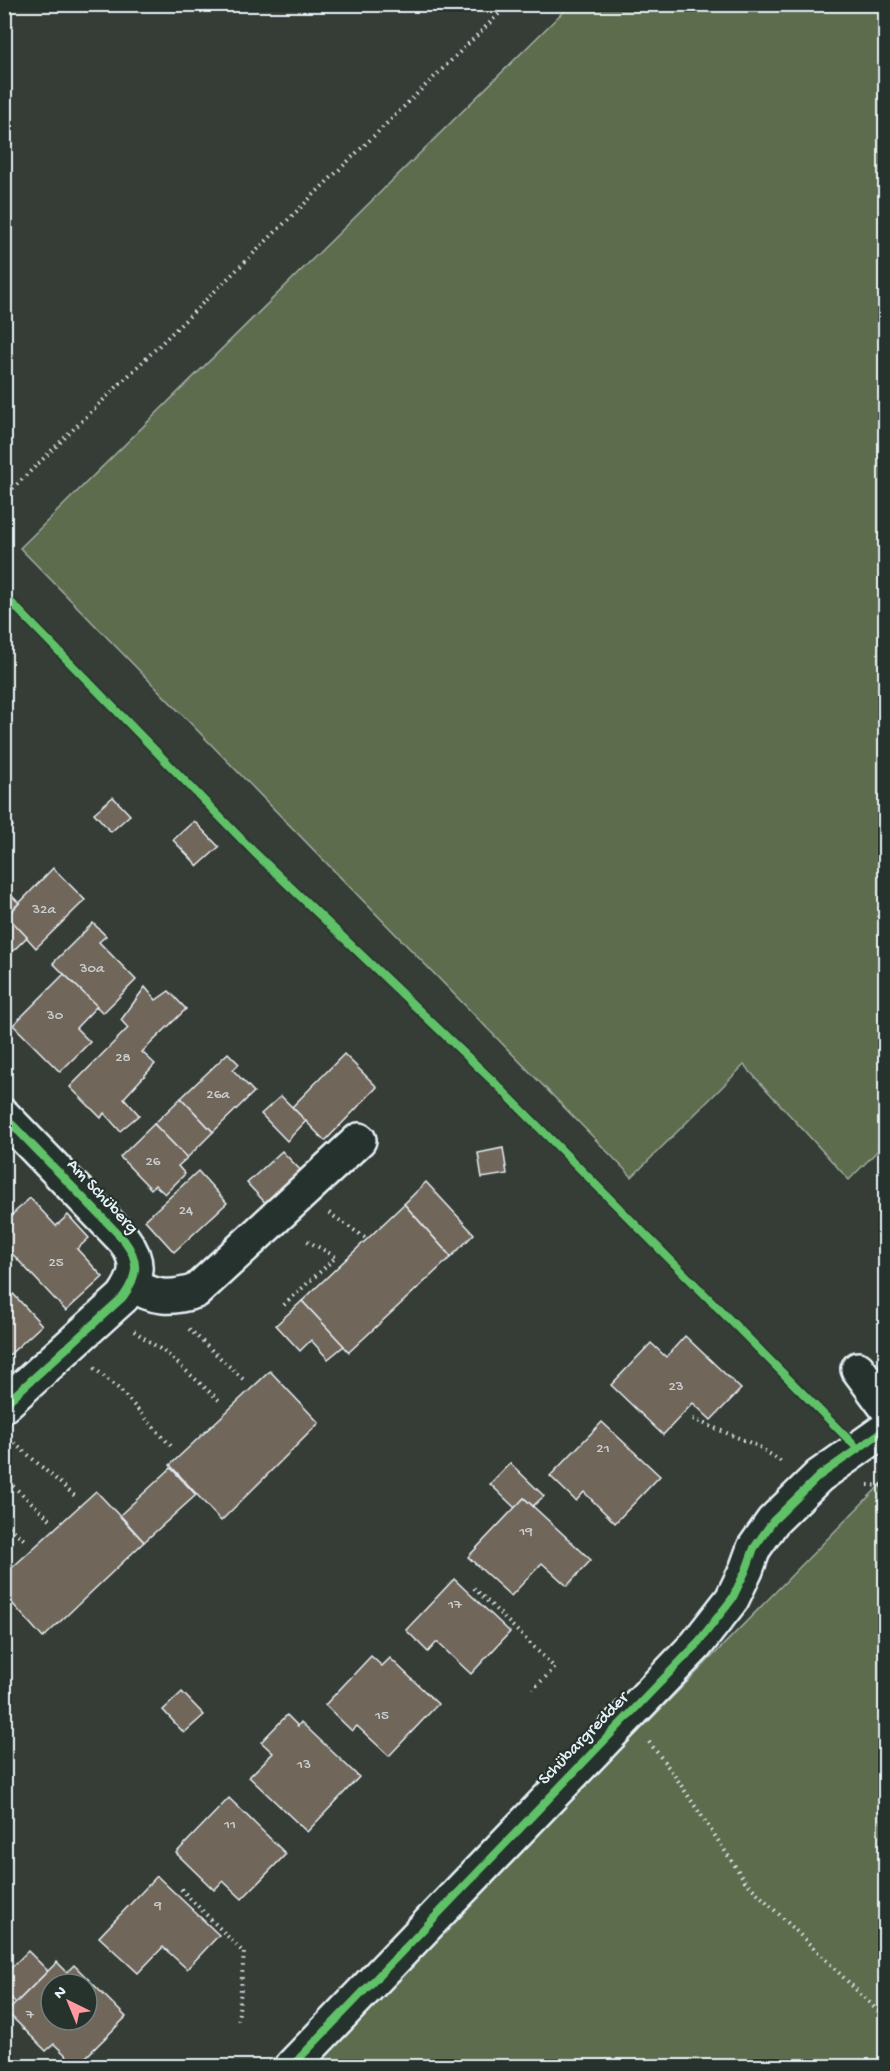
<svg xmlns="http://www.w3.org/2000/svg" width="890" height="2071" viewBox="0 0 890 2071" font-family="'Gochi Hand',sans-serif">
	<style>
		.green { fill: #5c6c4e; stroke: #a2aea3; stroke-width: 1.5 }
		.building { fill: #71665a; stroke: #e8f1f8; stroke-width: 1.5; fill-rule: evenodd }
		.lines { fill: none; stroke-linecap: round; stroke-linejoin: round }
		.minor-casing { stroke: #e8f1f8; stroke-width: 38 }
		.path { stroke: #e8f1f8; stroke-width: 4; stroke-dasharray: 1.5 4.5; stroke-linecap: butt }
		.minor { stroke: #26332d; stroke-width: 33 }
		.cycleway-casing { stroke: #26332d; stroke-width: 11 }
		.cycleway { stroke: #61c268; stroke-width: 8 }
		.labels { text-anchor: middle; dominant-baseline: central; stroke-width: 4.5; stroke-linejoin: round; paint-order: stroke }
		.number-label { font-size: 15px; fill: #caced0 }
		.street-label { font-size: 18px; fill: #e8f1f8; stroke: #26332d }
	</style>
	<rect width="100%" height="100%" fill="#353d36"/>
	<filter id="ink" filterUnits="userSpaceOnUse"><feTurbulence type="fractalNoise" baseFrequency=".0167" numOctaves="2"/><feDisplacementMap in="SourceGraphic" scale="12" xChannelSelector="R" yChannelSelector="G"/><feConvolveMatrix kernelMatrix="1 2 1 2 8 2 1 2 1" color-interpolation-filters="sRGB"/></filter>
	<g filter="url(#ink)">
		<g class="green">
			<path d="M570,5H885L886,1142L849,1180L744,1065L632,1177L20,548Z"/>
			<path d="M885,1480V2066H314L598,1773Z"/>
		</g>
		<g class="building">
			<path d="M113,797L130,815L111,832L94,813Z"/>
			<path d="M4,818L13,826L4,834Z"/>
			<path d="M194,821L219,847L198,866L173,840Z"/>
			<path d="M53,868L85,900L36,948L7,916Z"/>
			<path d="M9,893L19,903L4,918V897Z"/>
			<path d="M7,916L27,937L4,960V918Z"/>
			<path d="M93,923L106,936L99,942L136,980L103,1013L53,963Z"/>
			<path d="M4,960L12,968L4,976Z"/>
			<path d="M64,974L97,1006L76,1028L90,1042L60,1072L13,1025Z"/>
			<path d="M145,987L156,1000L169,991L186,1009L142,1052L155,1064L124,1098L139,1115L120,1131L104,1113L101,1118L70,1087L128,1028L121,1020Z"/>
			<path d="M228,1053L239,1064L233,1070L254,1092L213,1132L181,1098Z"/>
			<path d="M344,1054L377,1087L325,1141L292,1107Z"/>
			<path d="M281,1096L306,1121L287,1141L261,1114Z"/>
			<path d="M181,1098L213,1132L187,1158L154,1124Z"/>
			<path d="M154,1124L187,1158L178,1166L185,1174L165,1194L155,1185L151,1189L120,1157Z"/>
			<path d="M503,1148L507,1174L482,1178L478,1153Z"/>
			<path d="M282,1151L307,1177L272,1210L247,1183Z"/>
			<path d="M198,1171L227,1203L174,1252L145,1220Z"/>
			<path d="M426,1182L474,1234L451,1257L404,1204Z"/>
			<path d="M30,1198L56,1226L68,1215L89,1238L77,1249L103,1277L66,1311L4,1245V1222Z"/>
			<path d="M404,1204L451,1257L349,1352L302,1301Z"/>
			<path d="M4,1284L42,1325L8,1356L4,1353Z"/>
			<path d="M302,1301L344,1346L328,1359L311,1340L300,1351L276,1325Z"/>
			<path d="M685,1336L741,1389L711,1420L693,1403L663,1435L611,1385L651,1343L666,1357Z"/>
			<path d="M270,1371L319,1423L221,1521L170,1465Z"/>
			<path d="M602,1422L660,1476L615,1523L584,1492L576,1501L550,1476Z"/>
			<path d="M510,1463L544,1496L533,1506L524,1498L515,1508L490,1484Z"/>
			<path d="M171,1468L196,1495L144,1542L120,1515Z"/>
			<path d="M96,1491L144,1542L43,1638L4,1594V1575Z"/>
			<path d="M524,1498L591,1560L567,1586L542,1563L511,1596L468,1557Z"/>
			<path d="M454,1579L510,1632L471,1674L437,1642L428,1652L406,1630Z"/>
			<path d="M371,1656L382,1666L390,1658L438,1704L389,1756L357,1726L352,1731L325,1705Z"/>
			<path d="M182,1692L204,1715L184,1733L163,1710Z"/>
			<path d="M287,1715L298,1726L301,1722L359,1777L307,1832L249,1777L273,1753L261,1742Z"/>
			<path d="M229,1798L286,1854L242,1899L223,1881L214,1890L176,1853Z"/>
			<path d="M157,1876L219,1935L187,1969L163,1947L138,1973L99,1937Z"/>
			<path d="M28,1951L48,1971L16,2003L4,1991V1975Z"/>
			<path d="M57,1962L67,1972L74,1965L126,2017L77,2066L54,2044L46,2051L7,2012ZM51,1984H87V2020H51Z"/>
		</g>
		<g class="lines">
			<defs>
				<g id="minor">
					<path d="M4,1116L124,1240C140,1261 138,1276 123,1297L4,1405"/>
					<path d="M132,1284C154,1299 172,1299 196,1291L359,1140"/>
					<path d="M858,1369L886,1407"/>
					<path d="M292,2066L696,1645L732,1599L746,1570L754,1548L773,1521L819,1476L886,1429"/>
				</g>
			</defs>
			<use href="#minor" class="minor-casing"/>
			<g class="path">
				<path d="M4,497L509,4"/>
				<path d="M4,595L254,852L496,1084L833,1424"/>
				<path d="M329,1213L367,1239"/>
				<path d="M284,1305L336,1257L304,1239"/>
				<path d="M189,1329L244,1380"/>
				<path d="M134,1331L166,1353L221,1402"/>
				<path d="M94,1368L120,1390L171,1446"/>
				<path d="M693,1419L758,1446L783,1463"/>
				<path d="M10,1439L75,1496"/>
				<path d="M4,1478L50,1519"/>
				<path d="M868,1485L886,1486"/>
				<path d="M4,1523L26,1541"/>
				<path d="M474,1588L555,1668L533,1689"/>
				<path d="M649,1742L673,1773L745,1881L886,2019"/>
				<path d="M181,1889L244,1953L238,2023"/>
				<path d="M12,2064L14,2066"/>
			</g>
			<use href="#minor" class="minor"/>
			<defs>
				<g id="cycleway">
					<path d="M4,595L254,852L496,1084L857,1448"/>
					<path d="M4,1116L124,1240C140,1261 138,1276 123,1297L4,1405"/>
					<path d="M292,2066L696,1645L732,1599L746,1570L754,1548L773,1521L819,1476L886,1429"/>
				</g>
			</defs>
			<use href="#cycleway" class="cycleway-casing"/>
			<use href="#cycleway" class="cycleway"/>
		</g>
	</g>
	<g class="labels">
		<g class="number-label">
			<text x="44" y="910">32a</text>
			<text x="92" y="969">30a</text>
			<text x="55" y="1016">30</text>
			<text x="123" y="1058">28</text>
			<text x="218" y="1095">26a</text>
			<text x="153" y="1162">26</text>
			<text x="186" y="1211">24</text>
			<text x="56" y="1263">25</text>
			<text x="676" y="1387">23</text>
			<text x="603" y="1449">21</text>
			<text x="526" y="1532">19</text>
			<text x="455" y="1605">17</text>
			<text x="382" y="1716">15</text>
			<text x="304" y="1765">13</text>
			<text x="230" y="1825">11</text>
			<text x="158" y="1906">9</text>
			<text x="30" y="2015">7</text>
		</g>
		<g class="street-label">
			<text transform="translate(102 1197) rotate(47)">Am Schüberg</text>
			<text transform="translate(584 1739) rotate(-46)">Schübargredder</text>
		</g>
	</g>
	<rect width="890" height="2071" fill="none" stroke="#26332d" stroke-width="24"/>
	<rect x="12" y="12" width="866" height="2047" fill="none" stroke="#e8f1f8" stroke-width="2" filter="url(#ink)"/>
	<g transform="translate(69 2002) rotate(317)"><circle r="28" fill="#26332d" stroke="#747f7e" stroke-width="1.5"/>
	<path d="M0-4.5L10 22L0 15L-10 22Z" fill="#ff9aa2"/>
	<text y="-9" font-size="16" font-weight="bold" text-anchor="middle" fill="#e8f1f8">N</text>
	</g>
</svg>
